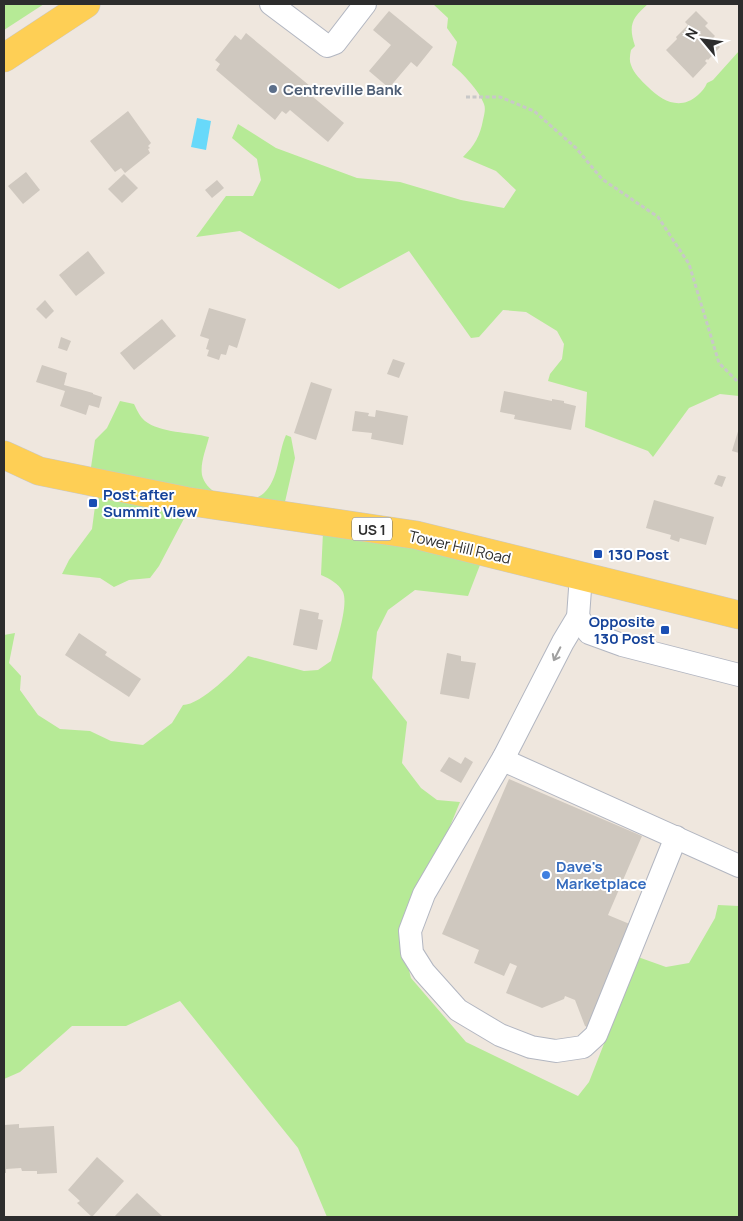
<svg xmlns="http://www.w3.org/2000/svg" width="743" height="1221" viewBox="0 0 743 1221" font-family="Manrope,sans-serif">
	<style>
		.green { fill: #b6ea96 }
		.water { fill: #68d9fa }
		.building { fill: #cfc8bf }
		.lines { fill: none; stroke-linecap: round; stroke-linejoin: round }
		.minor-casing { stroke: #b2b6c1; stroke-width: 24 }
		.major-casing { stroke: #c8c8c8; stroke-width: 29 }
		.path { stroke: #c8c8c8; stroke-width: 3; stroke-dasharray: 4 2.5; stroke-linecap: butt }
		.minor { stroke: #fff; stroke-width: 22 }
		.major { stroke: #fecf55; stroke-width: 28 }
		.oneway { stroke: #a0a0a0 }
		.service-dot { fill: #5c6f8a; stroke: #fff; stroke-width: 2 }
		.transit-dot { fill: #1a4fb4; stroke: #fff; stroke-width: 2 }
		.shop-dot { fill: #3f7fe0; stroke: #fff; stroke-width: 2 }
		.labels { text-anchor: middle; dominant-baseline: central; stroke-width: 4; stroke-linejoin: round; paint-order: stroke }
		.shield { fill: #fff; stroke: #6c6c6c; stroke-width: 1 }
		.shield-label { font-size: 14px; font-weight: bold; fill: #2d2d2d }
		.service-label { font-size: 15px; font-weight: bold; fill: #4e5e75; stroke: #fff; text-anchor: start }
		.transit-label { font-size: 15px; font-weight: bold; fill: #164399; stroke: #fff; text-anchor: start }
		.street-label { font-size: 15px; fill: #2d2d2d; stroke: #fff }
		.shop-label { font-size: 15px; font-weight: bold; fill: #366cbe; stroke: #fff; text-anchor: start }
	</style>
	<rect width="100%" height="100%" fill="#efe7de"/>
	<g class="green">
		<path d="M4,4H44L4,30Z"/>
		<path d="M433,4H648C632,18 628,25 635,46L631,50C630,55 629,60 631,65C634,74 641,80 648,87C662,101 680,111 698,95C702,91 705,88 707,83L713,80L739,51V396L720,394L689,408L653,457L648,451L585,427L587,392L548,381L550,374L562,359L564,344L557,331L526,312L503,310L479,337L471,338L409,251L339,289L240,231L196,237L226,196H253L261,180L257,159L232,138L238,124L276,148L357,178L400,182L461,200L504,208L516,190L496,171L463,157C475,145 480,136 483,120C484,115 486,109 484,104C480,92 462,72 452,65L457,42L447,28L448,18Z"/>
		<path d="M120,401L134,404C137,410 140,417 145,421C160,433 190,432 209,437C206,449 200,463 202,475C207,498 248,508 264,493C279,479 278,453 286,435L291,437L295,458L282,515L189,509L159,566L150,578L129,580L114,587L100,578L62,574L69,560L92,529L97,491L90,474L95,440L107,428Z"/>
		<path d="M325,524L480,565L468,596L415,590L388,610L377,632L372,678L407,722L402,763L421,788L437,800L460,802L402,943L411,978L466,1042L578,1096L589,1082L638,957L666,967L689,963L715,918L718,905L739,906V1217H327L298,1148L180,1001L126,1026H72L20,1072L4,1079V635L15,633L9,663L21,676L20,690L38,715L60,729L90,731L111,741L143,745L172,723L183,705C201,705 236,669 248,656L304,671L318,670L331,661C335,646 349,606 343,592C338,583 330,579 321,575L323,532Z"/>
	</g>
	<path class="water" d="M197,118L211,121L206,150L191,147Z"/>
	<g class="building">
		<path d="M389,11L433,47L417,67L411,62L389,88L369,71L391,45L373,30Z"/>
		<path d="M696,11L708,23L705,26L715,36L712,39L720,47L708,60L707,59L705,61L707,63L693,78L666,50L677,39L676,37L688,25L685,22Z"/>
		<path d="M246,33L310,86L306,91L344,123L328,142L290,110L286,114L282,111L275,120L216,70L220,64L215,60L235,35L241,40Z"/>
		<path d="M128,111L151,143L148,146L150,148L148,149L150,153L125,173L121,168L115,172L90,141Z"/>
		<path d="M26,172L40,190L23,204L8,186Z"/>
		<path d="M124,174L138,188L122,203L108,189Z"/>
		<path d="M217,180L224,188L212,198L205,190Z"/>
		<path d="M88,251L105,273L76,296L59,275Z"/>
		<path d="M45,300L54,311L46,319L36,309Z"/>
		<path d="M209,308L246,319L237,348L229,345L226,355L221,354L219,360L207,356L209,350L206,349L209,339L200,336Z"/>
		<path d="M162,319L176,336L134,370L120,353Z"/>
		<path d="M61,337L71,341L67,351L58,348Z"/>
		<path d="M393,359L405,363L399,378L387,374Z"/>
		<path d="M42,365L67,373L64,385L93,393V394L102,397L99,408L89,405L86,415L60,406L65,391L36,382Z"/>
		<path d="M311,382L332,389L316,440L294,433Z"/>
		<path d="M504,391L552,401V399L564,401V403L576,406L571,430L514,419L515,415L500,412Z"/>
		<path d="M376,410L408,416L403,445L371,439L372,433L352,431L355,411L369,413L368,416L375,417Z"/>
		<path d="M739,428V453L732,451Z"/>
		<path d="M718,475L726,477L722,487L714,484Z"/>
		<path d="M654,500L714,517L706,545L680,538L679,542L670,539L671,535L646,528Z"/>
		<path d="M300,609L319,613L318,619L323,620L317,650L293,645Z"/>
		<path d="M79,633L107,652L105,655L141,679L129,697L65,655Z"/>
		<path d="M447,653L461,656V661L476,663L469,699L440,694Z"/>
		<path d="M449,757L461,764L465,757L473,762L461,783L440,771Z"/>
		<path d="M509,779L642,836L608,915L632,925L587,1027L585,1026L575,1000L565,996L564,999L542,1008L506,993L517,966L510,963L504,976L474,963L479,950L442,934Z"/>
		<path d="M19,1124V1128L54,1126L57,1173L37,1174V1171H22L21,1168L6,1169V1173H4V1125Z"/>
		<path d="M97,1157L124,1181L92,1217L77,1203L80,1201L68,1190Z"/>
		<path d="M137,1193L163,1217H114Z"/>
	</g>
	<g class="lines">
		<defs>
			<g id="minor">
				<path d="M271,4L327,46L335,43L365,4"/>
				<path d="M581,575L578,617L563,642L504,757L424,894L410,931L412,953L424,972L458,1010L500,1035L531,1047L556,1051L583,1047L596,1035L676,837"/>
				<path d="M578,617L589,633L622,645L739,675"/>
				<path d="M504,757L512,764L739,866"/>
			</g>
			<g id="major">
				<path d="M4,58L86,4"/>
				<path d="M4,455L39,471L186,501L416,535L739,615"/>
			</g>
		</defs>
		<use href="#minor" class="minor-casing"/>
		<use href="#major" class="major-casing"/>
		<path class="path" d="M466,97H500L534,111L576,148L602,179L658,217L689,264L719,363L739,383"/>
		<use href="#minor" class="minor"/>
		<use href="#major" class="major"/>
	</g>
	<defs><path id="oneway-shaft" d="M-6 0H5M1.5-3L5.5 0L1.5 3" fill="none" stroke-width="1.6" stroke-linecap="round" stroke-linejoin="round" transform="scale(1.25)"/></defs>
	<use class="oneway" href="#oneway-shaft" transform="translate(557 654) rotate(117)"/>
	<circle class="service-dot" cx="273" cy="89" r="5"/>
	<g class="transit-dot">
		<rect x="88" y="498" width="10" height="10" rx="2.5"/>
		<rect x="593" y="549" width="10" height="10" rx="2.5"/>
		<rect x="660" y="625" width="10" height="10" rx="2.5"/>
	</g>
	<circle class="shop-dot" cx="546" cy="875" r="5"/>
	<g class="labels">
		<rect class="shield" x="352" y="517.5" width="40" height="23" rx="4"/>
		<g class="shield-label">
			<text x="372" y="529">US 1</text>
		</g>
		<g class="service-label">
			<text x="283" y="89">Centreville Bank</text>
		</g>
		<g class="transit-label">
			<text x="103" y="494">Post after<tspan x="103" dy="17">Summit View</tspan></text>
			<text x="608" y="554">130 Post</text>
			<text x="655" y="621" text-anchor="end">Opposite<tspan x="655" dy="17">130 Post</tspan></text>
		</g>
		<g class="street-label">
			<text transform="translate(460 547) rotate(13)">Tower Hill Road</text>
		</g>
		<g class="shop-label">
			<text x="556" y="866">Dave's<tspan x="556" dy="17">Marketplace</tspan></text>
		</g>
	</g>
	<rect width="743" height="1221" fill="none" stroke="#2d2d2d" stroke-width="10"/>
	<g transform="translate(703 40) rotate(299)" stroke="#ffffff" stroke-width="4" paint-order="stroke">
	<path d="M0-4L9 19L0 12L-9 19Z" fill="#2d2d2d"/>
	<text y="-8" font-size="14" font-weight="bold" text-anchor="middle" fill="#2d2d2d">N</text>
	</g>
</svg>
